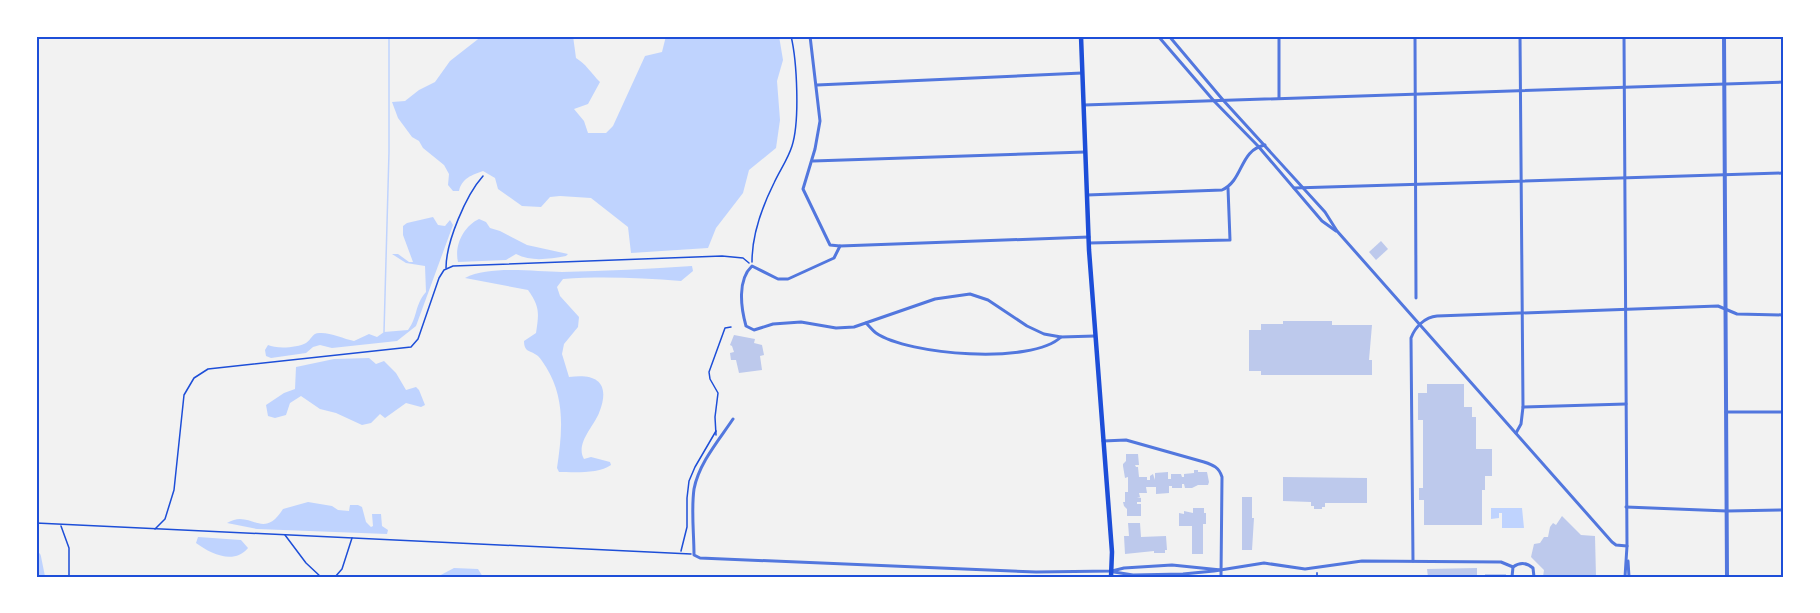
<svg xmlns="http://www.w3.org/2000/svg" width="1820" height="613" viewBox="0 0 1820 613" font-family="Lato,sans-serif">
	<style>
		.water { fill: #bfd3fe }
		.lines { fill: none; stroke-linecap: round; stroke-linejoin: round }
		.stream { stroke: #bfd3fe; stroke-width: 1.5 }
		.river { stroke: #bfd3fe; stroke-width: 10 }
		.building { fill: #bdc9ec }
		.path { stroke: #1d4ed8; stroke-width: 1.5 }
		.pedestrian { stroke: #5277de; stroke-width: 2 }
		.minor { stroke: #5277de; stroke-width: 3 }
		.tertiary { stroke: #5277de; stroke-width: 4 }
		.primary { stroke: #1d4ed8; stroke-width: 4.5 }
		.neatline { fill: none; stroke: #1d4ed8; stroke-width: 2 }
	</style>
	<rect width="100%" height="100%" fill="#f2f2f2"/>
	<g class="water">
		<path d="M482,36H573L576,58C586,64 591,73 600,82L588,104L574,109L584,121L588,133H606L613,126L645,56L662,52L666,36H779L783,60L777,81L780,120L776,148L749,170L743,193L716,228L708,248L631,253L628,227L591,198L560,196L550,197L541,207L522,206L498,189L495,178L483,171C472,175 462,178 459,191H453L448,185L449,174L444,165L423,148L419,141L412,137L398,118L392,102L405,101L419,90L435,82L450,61Z"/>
		<path d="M433,217L438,225L445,226L450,220L453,225L416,326L397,341L332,348L320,345L313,347L306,353L271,358L266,356L265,350L268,345C276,349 297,348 306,343C312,339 312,332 321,333C332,333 344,339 354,341L369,334L377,337L384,332L408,330C418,317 414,306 426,292L425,266L406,263L392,254H398L409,262H413L403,235V226L407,223Z"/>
		<path d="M479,219L486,222L490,228L500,231L527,245L568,254L566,256C548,259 532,262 516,254L506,260L458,262C454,245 464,226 479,219Z"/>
		<path d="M692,266L693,271L681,281C641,278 603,276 563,279L557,287L560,296L579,317L578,327L564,344L562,354L569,377C597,373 611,383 599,413C594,426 575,444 584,459L591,457L610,462L611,465C599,474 574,472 559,472L557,468C562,434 566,399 546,367C544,364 541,359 538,356C531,350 524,353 524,341L536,333C539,313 540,307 528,290L465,278C490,265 535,272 562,272C606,271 649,269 692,266Z"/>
		<path d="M369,358L376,364L384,361L396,373L406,390L416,387L419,390L425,405L421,407L406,403L385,418L380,414L371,423L362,425L336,413L320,409L301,396L290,403L286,415L275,418L268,416L266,405L284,393L295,389L296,367L334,359Z"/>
		<path d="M308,502L332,506L338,510L349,511L350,505H358L362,507L366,522L371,527L373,526L372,514H381L382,526L388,530L387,534L257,529L227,523C251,508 262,542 283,509Z"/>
		<path d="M1491,508H1522L1524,528H1502V513H1499V518L1491,519Z"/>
		<path d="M198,537L241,540L248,548C234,565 211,554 196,543Z"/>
		<path d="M454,568L478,569L483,577H437Z"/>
	</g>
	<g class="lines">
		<path class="stream" d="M384,332L389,152V36"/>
		<path class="river" d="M36,557L40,577"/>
	</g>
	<g class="building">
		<path d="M1381,241L1388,249L1376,260L1369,252Z"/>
		<path d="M1283,321H1332V325H1372L1369,360H1372V375H1261V371H1249V330H1261V324H1283Z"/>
		<path d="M734,335L755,339L754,343L762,345L764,355L760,356L762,370L739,373L736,360H731L730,353L734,352L732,346L730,345Z"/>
		<path d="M1427,384H1464V407H1472V417H1476V449H1492V476H1485V490H1482V525H1424V500H1419V488H1423V420H1418V393H1427Z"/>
		<path d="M1126,454H1138L1139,465H1135L1136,467H1138L1139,477H1147V480H1150V476L1153,474L1155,480V473L1168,472V479H1171V474H1181L1182,477H1184V474L1194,473V470H1198V472H1207L1209,482L1208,485H1198L1192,488H1185L1184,484H1182V488H1172V486H1169V493L1156,494V487H1146L1147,493H1139L1140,497H1137L1141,498V502H1137V504H1141V516H1127V509L1124,506L1123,502H1125V492H1128V477L1125,478L1123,466V464L1126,461Z"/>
		<path d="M1283,477L1367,478V503H1325V507H1322V509H1314V506H1311V502L1283,501Z"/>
		<path d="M1242,497H1252V518H1254L1252,550H1242Z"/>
		<path d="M1193,508H1204V513H1206V524H1203V554H1192V526H1179V513L1184,514V511L1193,513Z"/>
		<path d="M1562,516L1581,535L1595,536L1596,577H1543L1544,570L1531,557L1534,544L1540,543L1544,537H1548L1550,527L1553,523L1556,525Z"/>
		<path d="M1128,523H1140L1141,537L1166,536L1167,550H1165V553H1154V551L1125,554L1124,536H1129Z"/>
		<path d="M1477,568V577H1428L1427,569Z"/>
		<rect x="1485" y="574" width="21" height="3"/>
	</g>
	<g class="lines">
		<g class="path">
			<path d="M752,262C752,235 762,207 774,183C780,170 788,159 792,146C800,121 797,61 791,36"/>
			<path d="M446,268C446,242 466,195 483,176"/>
			<path d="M716,435L715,417L718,393L710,379L709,372L725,328L731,327"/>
			<path d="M36,523L691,554"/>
			<path d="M61,526L69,548V577"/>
			<path d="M155,529L165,519L174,490L184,395L194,378L208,369L411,347L418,339L439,278L444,270L453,266L722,256L743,258L749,263"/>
			<path d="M285,535L306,563L321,577"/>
			<path d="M681,551L687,527V498L689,481L695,467L716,431"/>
			<path d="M335,577L342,569L352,538"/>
		</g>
		<path class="pedestrian" d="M1317,577V573"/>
		<g class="minor">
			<path d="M810,36L820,121L815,149L803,189L830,245L840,246L1089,237"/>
			<path d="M1158,36L1214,101L1258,146L1322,221L1336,231"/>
			<path d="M1169,36L1223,100L1325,212L1337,231L1612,542L1616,545L1627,546"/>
			<path d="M1279,36V98"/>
			<path d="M1415,36L1416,298"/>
			<path d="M1624,36L1627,546L1625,577"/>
			<path d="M817,85L1082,73"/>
			<path d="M1084,105L1784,82"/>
			<path d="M813,161L1085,152"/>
			<path d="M1294,188L1784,173"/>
			<path d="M1087,195L1222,190C1244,180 1239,150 1265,145"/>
			<path d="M1089,243L1230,240L1228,188"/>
			<path d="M840,246L834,258L788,279H778L752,266C737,280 741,308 746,326L754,330L773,324L801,322L836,328L854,327L935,299L970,294L988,300L1027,326L1044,334L1061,337L1095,336"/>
			<path d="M866,323C869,326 873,331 876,333C908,355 1032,365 1061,337"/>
			<path d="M1523,407L1626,404"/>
			<path d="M1726,412H1784"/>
			<path d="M733,419C719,440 699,463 694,489C691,510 694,533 694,555L700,558L1036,572L1112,571L1124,568L1172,565L1221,570"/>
			<path d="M1516,433L1521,424L1523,407L1520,36"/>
			<path d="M1103,441L1126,440L1204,462C1213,465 1219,467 1222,477L1221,577"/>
			<path d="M1626,507L1727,511L1784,510"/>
			<path d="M1413,561L1411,338C1415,327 1425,317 1437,316L1718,306L1737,314L1784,315"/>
			<path d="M1628,561L1629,577"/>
			<path d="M1114,572L1133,575L1183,574L1214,571L1264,563L1305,569L1362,561L1501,562L1513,567"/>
			<path d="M1512,577L1513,567C1520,562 1526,562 1533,568L1534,577"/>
		</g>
		<path class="tertiary" d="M1724,36L1727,577"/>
		<path class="primary" d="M1081,36L1089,250L1112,552L1111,577"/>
	</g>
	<rect width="1820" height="613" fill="none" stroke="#ffffff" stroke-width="75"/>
	<rect x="38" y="38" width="1744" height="538" class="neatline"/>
</svg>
